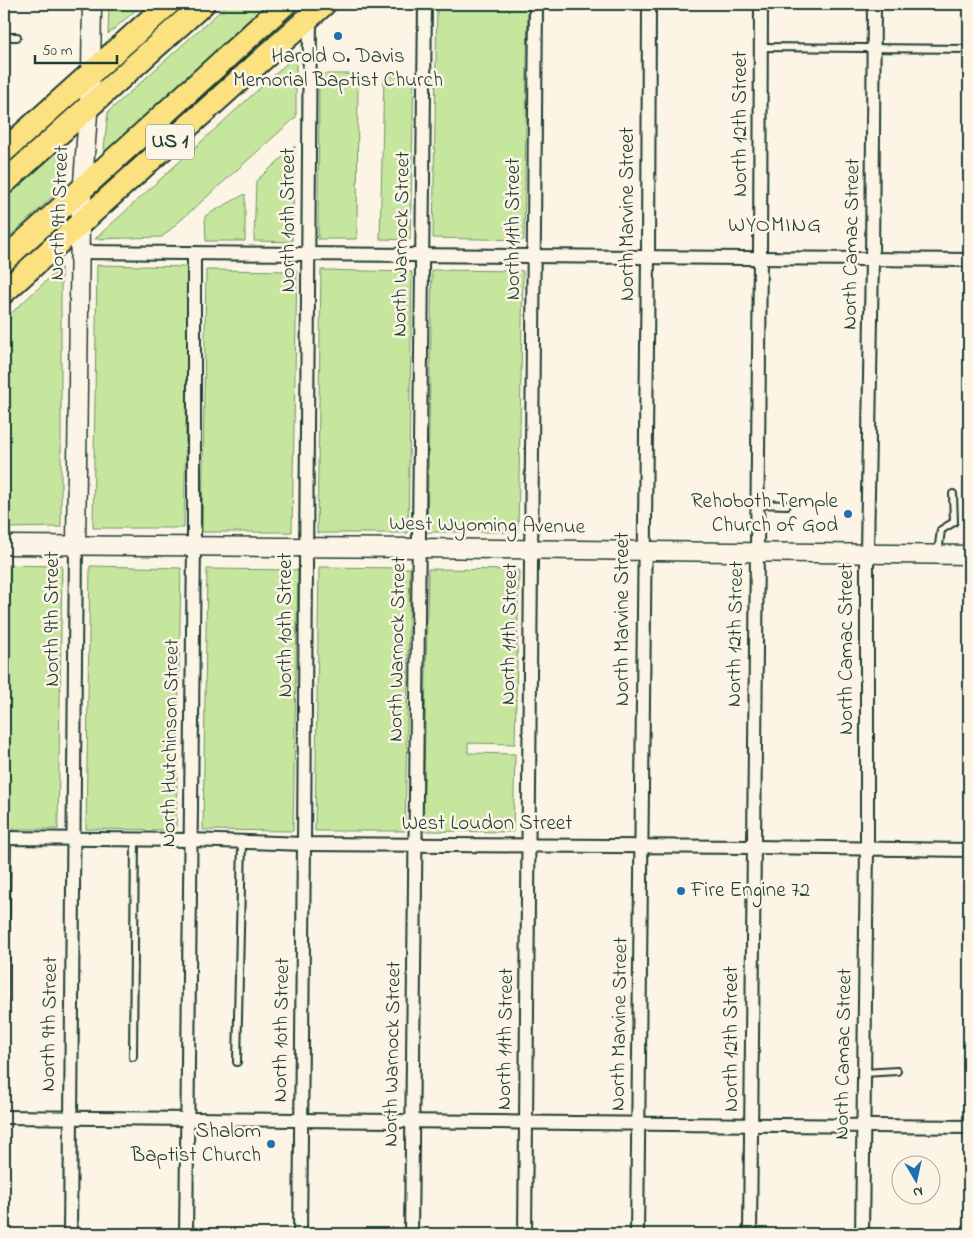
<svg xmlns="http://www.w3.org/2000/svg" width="973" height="1238" viewBox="0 0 973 1238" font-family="'Indie Flower',sans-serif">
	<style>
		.green { fill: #c6e69e; stroke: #729269 }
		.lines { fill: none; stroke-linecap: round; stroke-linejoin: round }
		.lane-casing { stroke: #1f3d34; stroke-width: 10 }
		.street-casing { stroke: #1f3d34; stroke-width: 16 }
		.secondary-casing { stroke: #1f3d34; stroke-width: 21 }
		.highway-casing { stroke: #1f3d34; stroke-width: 26 }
		.lane { stroke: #fcf5e5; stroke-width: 6 }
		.street { stroke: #fcf5e5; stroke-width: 12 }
		.secondary { stroke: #fcf5e5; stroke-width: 18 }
		.highway { stroke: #fbe180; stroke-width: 22 }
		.poi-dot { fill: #1f6fb2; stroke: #fcf5e5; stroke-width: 2 }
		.labels { text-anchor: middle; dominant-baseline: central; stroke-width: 5; stroke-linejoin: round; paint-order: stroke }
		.shield { fill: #fcf5e5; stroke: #617469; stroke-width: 1 }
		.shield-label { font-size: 20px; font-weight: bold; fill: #1f3d34 }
		.poi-label { font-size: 21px; fill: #1f3d34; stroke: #fcf5e5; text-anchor: end }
		.street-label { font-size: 21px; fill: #1f3d34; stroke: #fcf5e5 }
		.neighbourhood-label { font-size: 22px; letter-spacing: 1px; fill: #1f3d34; stroke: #fcf5e5 }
	</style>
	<rect width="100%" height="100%" fill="#fcf5e5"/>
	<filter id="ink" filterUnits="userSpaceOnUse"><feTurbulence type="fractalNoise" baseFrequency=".02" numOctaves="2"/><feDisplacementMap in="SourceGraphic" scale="10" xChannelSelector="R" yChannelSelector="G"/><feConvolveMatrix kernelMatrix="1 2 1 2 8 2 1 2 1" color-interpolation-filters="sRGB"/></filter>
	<g filter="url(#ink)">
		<g class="green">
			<path d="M109,4H143L108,34Z"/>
			<path d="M228,4H269L103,158L108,112Z"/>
			<path d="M300,4H311L102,194V188Z"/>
			<path d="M437,4H528L524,240L433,238Z"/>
			<path d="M296,55V117L162,237L95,239Z"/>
			<path d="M319,74H358L357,239H318Z"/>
			<path d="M384,76L414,77L410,240L380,239Z"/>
			<path d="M65,143L62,188L4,242V199Z"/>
			<path d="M295,146L292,242L254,241L256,181Z"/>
			<path d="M245,194V241H206L205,216Z"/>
			<path d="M97,265L189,267L184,528H93Z"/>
			<path d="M61,267V527L4,528V320Z"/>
			<path d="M206,270L297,271L292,532H202Z"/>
			<path d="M321,270L412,272L408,533H317Z"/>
			<path d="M432,270L523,271L518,532H427Z"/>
			<path d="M4,565L62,566L58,829H4Z"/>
			<path d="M90,566L181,568L176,830L86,829Z"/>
			<path d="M319,567L410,568L405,831H315Z"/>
			<path d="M207,569L298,570L293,831L203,830Z"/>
			<path d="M428,569L519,570L515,744L468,743V753L515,754L513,832L423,831Z"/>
		</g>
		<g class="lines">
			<defs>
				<g id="lane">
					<path d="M4,37H17"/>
					<path d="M761,47L969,49"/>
					<path d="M757,504L787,505"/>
					<path d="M938,553L941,530L954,522L953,494"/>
					<path d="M4,1011L7,838"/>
					<path d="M133,1057L135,840"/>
					<path d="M237,1062L242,842"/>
					<path d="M864,1073L897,1071"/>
				</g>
				<g id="street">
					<path d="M80,252L969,260"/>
					<path d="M4,838L190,840L304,844L753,847L969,850"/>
					<path d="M4,1117L969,1127"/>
					<path d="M70,1234L76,546"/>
					<path d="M186,1234L194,547V253"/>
					<path d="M300,1234L304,844L310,16"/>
					<path d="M411,1234L425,4"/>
					<path d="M525,1234L536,4"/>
					<path d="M637,1234L648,257L649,4"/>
					<path d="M750,1234L760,258L761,4"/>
					<path d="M862,1234L867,849V553L872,259L874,4"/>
				</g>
				<g id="secondary">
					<path d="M4,545L419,548L969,555"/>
					<path d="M76,546L80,223L91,73L92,4"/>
				</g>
				<g id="highway">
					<path d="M4,151L168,4"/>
					<path d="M4,183L203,4"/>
					<path d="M4,260L285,4"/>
					<path d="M4,292L324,4"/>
				</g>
			</defs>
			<use href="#lane" class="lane-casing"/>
			<use href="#street" class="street-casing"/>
			<use href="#secondary" class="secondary-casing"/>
			<use href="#highway" class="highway-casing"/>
			<use href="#lane" class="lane"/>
			<use href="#street" class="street"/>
			<use href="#secondary" class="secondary"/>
			<use href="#highway" class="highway"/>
		</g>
	</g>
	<g class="poi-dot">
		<circle cx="338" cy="36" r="5"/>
		<circle cx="848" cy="514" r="5"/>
		<circle cx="681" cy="891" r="5"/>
		<circle cx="271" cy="1144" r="5"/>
	</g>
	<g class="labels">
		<rect class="shield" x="146" y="124.5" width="48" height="35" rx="4"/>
		<g class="shield-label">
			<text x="170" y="142">US 1</text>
		</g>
		<g class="poi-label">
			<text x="338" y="57" text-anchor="middle">Harold O. Davis<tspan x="338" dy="24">Memorial Baptist Church</tspan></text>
			<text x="838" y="502">Rehoboth Temple<tspan x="838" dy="24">Church of God</tspan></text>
			<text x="691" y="891" text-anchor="start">Fire Engine 72</text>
			<text x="261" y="1132">Shalom<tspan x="261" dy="24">Baptist Church</tspan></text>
		</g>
		<g class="street-label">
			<text transform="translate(741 124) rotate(-90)">North 12th Street</text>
			<text transform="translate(60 213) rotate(-88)">North 9th Street</text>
			<text transform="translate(628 214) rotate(-90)">North Marvine Street</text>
			<text transform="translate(289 220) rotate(-90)">North 10th Street</text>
			<text transform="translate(514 229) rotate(-90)">North 11th Street</text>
			<text transform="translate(402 244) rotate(-89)">North Warnock Street</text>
			<text transform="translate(852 244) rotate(-89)">North Camac Street</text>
			<text transform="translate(487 526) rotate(1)">West Wyoming Avenue</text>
			<text transform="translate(53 619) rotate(-90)">North 9th Street</text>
			<text transform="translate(623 619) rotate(-90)">North Marvine Street</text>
			<text transform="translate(286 625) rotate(-90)">North 10th Street</text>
			<text transform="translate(510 634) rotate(-89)">North 11th Street</text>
			<text transform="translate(736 634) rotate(-89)">North 12th Street</text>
			<text transform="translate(398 649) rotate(-89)">North Warnock Street</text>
			<text transform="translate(847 649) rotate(-90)">North Camac Street</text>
			<text transform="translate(171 743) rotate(-89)">North Hutchinson Street</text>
			<text x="487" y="824">West Loudon Street</text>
			<text transform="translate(50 1024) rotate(-89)">North 9th Street</text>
			<text transform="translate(620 1024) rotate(-89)">North Marvine Street</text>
			<text transform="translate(282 1030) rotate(-89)">North 10th Street</text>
			<text transform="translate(506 1039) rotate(-89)">North 11th Street</text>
			<text transform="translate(732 1039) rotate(-90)">North 12th Street</text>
			<text transform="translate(393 1054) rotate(-89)">North Warnock Street</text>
			<text transform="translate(844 1054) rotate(-89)">North Camac Street</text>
		</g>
		<g class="neighbourhood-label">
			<text x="775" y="226">WYOMING</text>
		</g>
	</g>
	<rect width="973" height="1238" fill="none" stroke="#fcf5e5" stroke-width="20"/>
	<rect x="10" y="10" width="953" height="1218" fill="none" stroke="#1f3d34" stroke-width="2" filter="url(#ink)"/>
	<g transform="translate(916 1180) rotate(171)"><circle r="24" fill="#fcf5e5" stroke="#a4ab9e"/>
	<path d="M0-4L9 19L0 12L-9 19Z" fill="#1f6fb2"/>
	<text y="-8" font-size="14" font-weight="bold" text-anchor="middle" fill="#1f3d34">N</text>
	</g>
	<path d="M35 55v8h82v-8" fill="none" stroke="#1f3d34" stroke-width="2.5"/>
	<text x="42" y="55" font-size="15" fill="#1f3d34" stroke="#fcf5e5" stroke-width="4" paint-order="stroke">50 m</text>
</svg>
